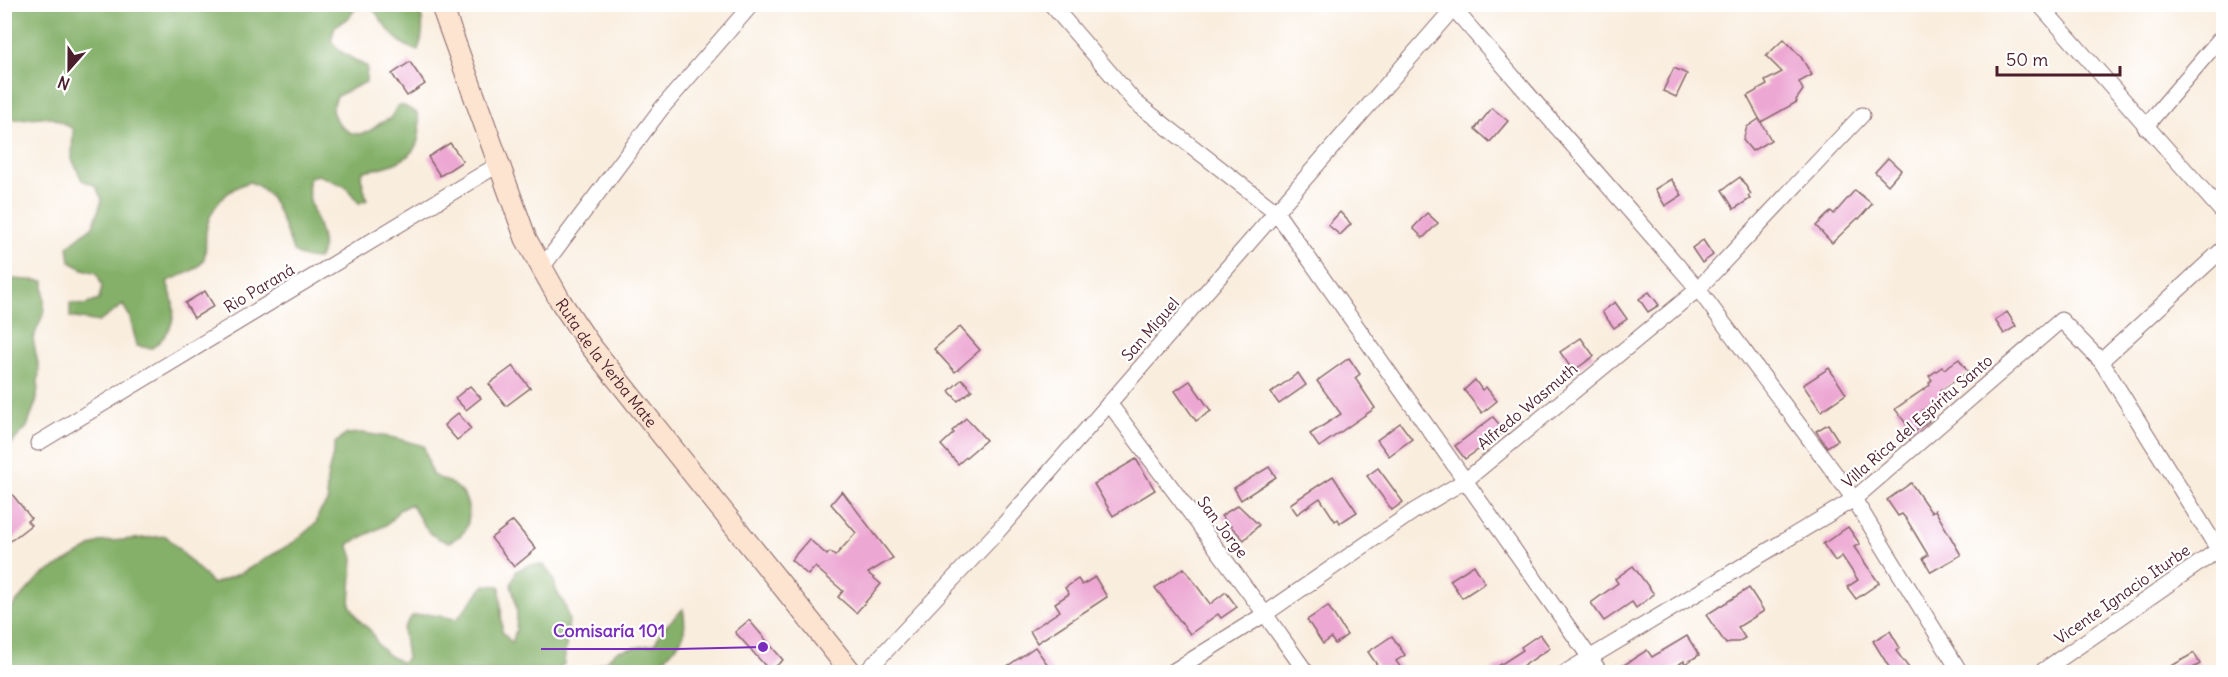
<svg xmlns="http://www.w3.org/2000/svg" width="2228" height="677" viewBox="0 0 2228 677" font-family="Delius,sans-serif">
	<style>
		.forest { fill: #84b069; stroke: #67684a; stroke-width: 1.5 }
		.building { fill: #eda7d3 }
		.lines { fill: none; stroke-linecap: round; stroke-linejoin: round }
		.street-casing { stroke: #87676a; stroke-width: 17 }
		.secondary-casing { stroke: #87676a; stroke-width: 23 }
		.street { stroke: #fff; stroke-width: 15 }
		.secondary { stroke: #fde4d1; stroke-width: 21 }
		.labels { text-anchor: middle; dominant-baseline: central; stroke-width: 4.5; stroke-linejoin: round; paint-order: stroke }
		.street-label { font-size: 16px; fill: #4a1f2b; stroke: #fff }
		.leader { fill: none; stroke: #7b2cbf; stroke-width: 2 }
		.callout-dot { fill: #7b2cbf; stroke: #fff; stroke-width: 2 }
		.callout-label { font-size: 18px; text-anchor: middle; font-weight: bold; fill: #7b2cbf; stroke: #fff; stroke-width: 4.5; stroke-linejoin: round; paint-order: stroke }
	</style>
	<rect width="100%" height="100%" fill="#fff"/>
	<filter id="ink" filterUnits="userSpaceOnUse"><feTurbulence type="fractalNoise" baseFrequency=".0167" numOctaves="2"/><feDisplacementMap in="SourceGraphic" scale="12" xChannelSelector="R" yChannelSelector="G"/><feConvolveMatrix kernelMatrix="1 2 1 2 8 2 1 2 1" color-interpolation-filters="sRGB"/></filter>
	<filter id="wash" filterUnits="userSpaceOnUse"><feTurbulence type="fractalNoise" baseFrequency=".008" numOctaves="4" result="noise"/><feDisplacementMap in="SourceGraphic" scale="24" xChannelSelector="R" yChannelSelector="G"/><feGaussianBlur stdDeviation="1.35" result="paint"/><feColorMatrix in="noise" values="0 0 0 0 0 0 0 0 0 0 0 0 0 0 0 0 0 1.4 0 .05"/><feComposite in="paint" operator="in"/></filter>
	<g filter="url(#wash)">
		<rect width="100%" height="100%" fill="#f9edde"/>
		<g class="forest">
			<path d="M4,5H418C424,21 424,34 418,50C397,47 383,22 371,6H357L349,18L335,26L331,41L341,52L367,67L366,82L337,96L332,110C336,126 352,140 369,131C377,127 380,121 390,119L397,106H404L417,113C429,155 398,166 363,171L361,177L367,200L359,203L345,186L318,175L310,177C301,205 334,239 318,259C311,259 301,257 295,253C292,249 291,244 289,240C280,217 275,191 250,182C227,188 209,208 206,232C205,241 207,253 203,261C195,273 179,275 167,282C178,310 177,329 152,348L137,346L130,317L123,305L99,322L70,317V303L84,305L99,300L102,286L97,273L83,269L70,262L68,246L93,226L102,200L96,186L82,180L72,159L73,129C65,124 55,117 45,117C30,116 22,122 5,117Z"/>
			<path d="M12,279L44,281V312L33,339L39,369L37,399L27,427L5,450L4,287Z"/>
			<path d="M363,433L395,438L424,446L432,475C442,479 451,482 459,489C469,498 473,523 462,534C459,537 453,540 449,542C425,537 423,522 411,504L399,510L388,524L348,544L353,558L350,605L359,620L371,631L378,645L388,655L402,663L407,658L403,629L412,616L427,614L457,619L485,585L500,586L502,632L512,643L516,630L517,614L515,599L511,585L516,571L529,565H544L553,578L557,592L565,605L569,620L564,664L555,672H5V615L39,577L99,542L166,536L213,584L243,572L294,542L316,523L319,513L328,501C323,478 332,466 335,443L347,434Z"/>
			<path d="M683,609C691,645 671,648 652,672H585L606,661L617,651L655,644L660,632Z"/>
		</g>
		<g id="blocks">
			<g class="building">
				<path d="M1784,39L1801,57L1812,75L1799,82L1803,90L1796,100L1797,102L1761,122L1747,96L1767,85L1765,81L1782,72L1766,56Z"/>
				<path d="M410,62L425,84L407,96L392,74Z"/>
				<path d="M1674,68L1687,74L1676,97L1663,91Z"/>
				<path d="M1492,108L1508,121L1490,142L1475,129Z"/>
				<path d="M1759,119L1771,140L1752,151L1743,140L1747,127Z"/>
				<path d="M450,143L463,161L440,176L428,157Z"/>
				<path d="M1888,158L1901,170L1888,185L1875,172Z"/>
				<path d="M1740,177L1751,194L1748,196L1750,199L1734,209L1722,190Z"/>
				<path d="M1671,179L1682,195L1665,206L1655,189Z"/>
				<path d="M1855,190L1872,204L1859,219L1858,218L1832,243L1816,226L1831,211L1834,214Z"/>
				<path d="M1340,212L1351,224L1340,235L1328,225Z"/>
				<path d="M1427,213L1438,223L1423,238L1413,228Z"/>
				<path d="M1703,240L1713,255L1702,263L1692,248Z"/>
				<path d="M205,291L214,306L194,318L185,303Z"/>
				<path d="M1649,292L1659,305L1648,312L1639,299Z"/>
				<path d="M1615,302L1627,319L1614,328L1602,312Z"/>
				<path d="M2007,312L2016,326L2004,334L1995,320Z"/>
				<path d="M960,327L980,350L955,372L934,349Z"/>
				<path d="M1581,338L1594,356L1573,371L1560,352Z"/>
				<path d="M1349,358L1360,374L1355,378L1375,408L1319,447L1310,434L1341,414L1317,381Z"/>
				<path d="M1959,359L1968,372L1940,391L1943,395L1922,411L1929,421L1913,433L1895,409L1930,385L1929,383L1932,380L1929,376L1942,367L1944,369Z"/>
				<path d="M513,366L530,388L506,406L489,384Z"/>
				<path d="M1829,368L1846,394L1821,411L1803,385Z"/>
				<path d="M1298,373L1306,385L1279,404L1271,393Z"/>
				<path d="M962,379L972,390L958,401L949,391Z"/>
				<path d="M1475,380L1482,390L1486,387L1497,401L1482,413L1464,390Z"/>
				<path d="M1190,381L1211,411L1196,421L1175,391Z"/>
				<path d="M470,386L481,398L466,410L455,398Z"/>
				<path d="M458,413L471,429L457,440L444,425Z"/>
				<path d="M1493,417L1505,431L1465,459L1455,446Z"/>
				<path d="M966,418L986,440L958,464L941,445L954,433L952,431Z"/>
				<path d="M1400,423L1412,439L1389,456L1377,440Z"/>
				<path d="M1828,424L1838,440L1827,447L1816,431Z"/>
				<path d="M1136,459L1155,490L1113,516L1094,484Z"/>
				<path d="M1269,467L1276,477L1241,500L1234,488Z"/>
				<path d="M1378,468L1403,502L1392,510L1367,476Z"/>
				<path d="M1333,476L1357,512L1340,523L1338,519L1335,521L1320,498L1297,514L1290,504Z"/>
				<path d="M1911,483L1931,512L1935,510L1961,555L1931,572L1923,558L1928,555L1907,520L1902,514L1898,516L1887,500Z"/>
				<path d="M4,484L31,518L27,521L31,525L4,546Z"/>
				<path d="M842,491L893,558L868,573L881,584L856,613L838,597L843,591L815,567L808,575L791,560L809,539L827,555L830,552L835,556L856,533L831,504Z"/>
				<path d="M1238,505L1259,525L1244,540L1221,516Z"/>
				<path d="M513,521L536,549L514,567L491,538Z"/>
				<path d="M1848,527L1860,544L1854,547L1879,583L1856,599L1847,587L1858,580L1842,556L1835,561L1823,544Z"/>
				<path d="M1474,565L1485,583L1462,598L1450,580Z"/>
				<path d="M1633,566L1654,594L1636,608L1632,602L1604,621L1591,603L1618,583L1615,579Z"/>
				<path d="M1184,568L1210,604L1226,592L1237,607L1221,618L1218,614L1190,634L1155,588Z"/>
				<path d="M1095,577L1107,597L1037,643L1030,631L1060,611L1055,603L1069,594L1065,588L1078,579L1082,585Z"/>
				<path d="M1749,588L1764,611L1738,627L1745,638L1738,642H1730L1726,644L1706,615Z"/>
				<path d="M1328,606L1347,635L1335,644L1331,638L1323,644L1307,620Z"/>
				<path d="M749,620L783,660L770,671L735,632Z"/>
				<path d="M1890,631L1900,648L1896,651L1912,672H1892L1873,641Z"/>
				<path d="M1540,634L1550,648L1514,672H1489L1523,650L1521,647Z"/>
				<path d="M1392,636L1405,655L1396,661L1404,672H1382L1368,652Z"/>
				<path d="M1687,636L1699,655L1685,664L1684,661L1667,672H1613L1647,650L1652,657Z"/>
				<path d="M1035,647L1053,672H999Z"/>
				<path d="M2194,653L2200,664L2186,672H2161Z"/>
			</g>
		</g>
	</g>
	<g filter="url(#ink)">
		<use href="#blocks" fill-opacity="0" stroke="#87676a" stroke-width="1.5"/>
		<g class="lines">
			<defs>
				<g id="street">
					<path d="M1051,4L1135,102L1276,212L1600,672"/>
					<path d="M2039,4L2224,214"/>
					<path d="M1454,9L1698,289L1854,499L1960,672"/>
					<path d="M2145,127L2224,34"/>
					<path d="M541,269L661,109L752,4"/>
					<path d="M2101,361L2224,559"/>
					<path d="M1109,403L1265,614L1306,672"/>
					<path d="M38,443L499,164"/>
					<path d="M866,672L998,531L1457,4"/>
					<path d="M1172,672L1265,614L1414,511L1466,480L1698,289L1862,115"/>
					<path d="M1566,672L1854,499L2061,320L2101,361L2224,248"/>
					<path d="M2041,672L2224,546"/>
				</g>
				<g id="secondary">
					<path id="s1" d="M441,4L526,239L561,302L590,345L851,672"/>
				</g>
			</defs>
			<use href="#street" class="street-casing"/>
			<use href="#secondary" class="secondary-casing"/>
			<use href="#street" class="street"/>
			<use href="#secondary" class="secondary"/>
		</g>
	</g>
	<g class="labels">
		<g class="street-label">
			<text transform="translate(259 288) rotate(-31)">Rio Paraná</text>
			<text transform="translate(1150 329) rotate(-49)">San Miguel</text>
			<text stroke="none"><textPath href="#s1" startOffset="398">Ruta de la Yerba Mate</textPath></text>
			<text transform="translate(1527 406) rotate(-40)">Alfredo Wasmuth</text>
			<text transform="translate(1917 421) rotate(-41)">Villa Rica del Espíritu Santo</text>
			<text transform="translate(1223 527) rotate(53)">San Jorge</text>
			<text transform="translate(2122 594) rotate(-35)">Vicente Ignacio Iturbe</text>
		</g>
	</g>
	<path class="leader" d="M763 647L677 649H541"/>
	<circle class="callout-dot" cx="763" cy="647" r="6"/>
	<g class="callout-label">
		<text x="609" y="637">Comisaría 101</text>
	</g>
	<rect width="2228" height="677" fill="none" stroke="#fff" stroke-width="24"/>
	<g transform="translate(69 69) rotate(201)" stroke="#ffffff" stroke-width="4.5" paint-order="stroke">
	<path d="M0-4.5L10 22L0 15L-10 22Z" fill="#4a1f2b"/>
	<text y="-9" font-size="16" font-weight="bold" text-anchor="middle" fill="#4a1f2b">N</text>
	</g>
	<path d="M1997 66v9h123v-9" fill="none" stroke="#4a1f2b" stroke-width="3"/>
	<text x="2006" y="66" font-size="18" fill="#4a1f2b" stroke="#ffffff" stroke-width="4.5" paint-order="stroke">50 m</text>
</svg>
